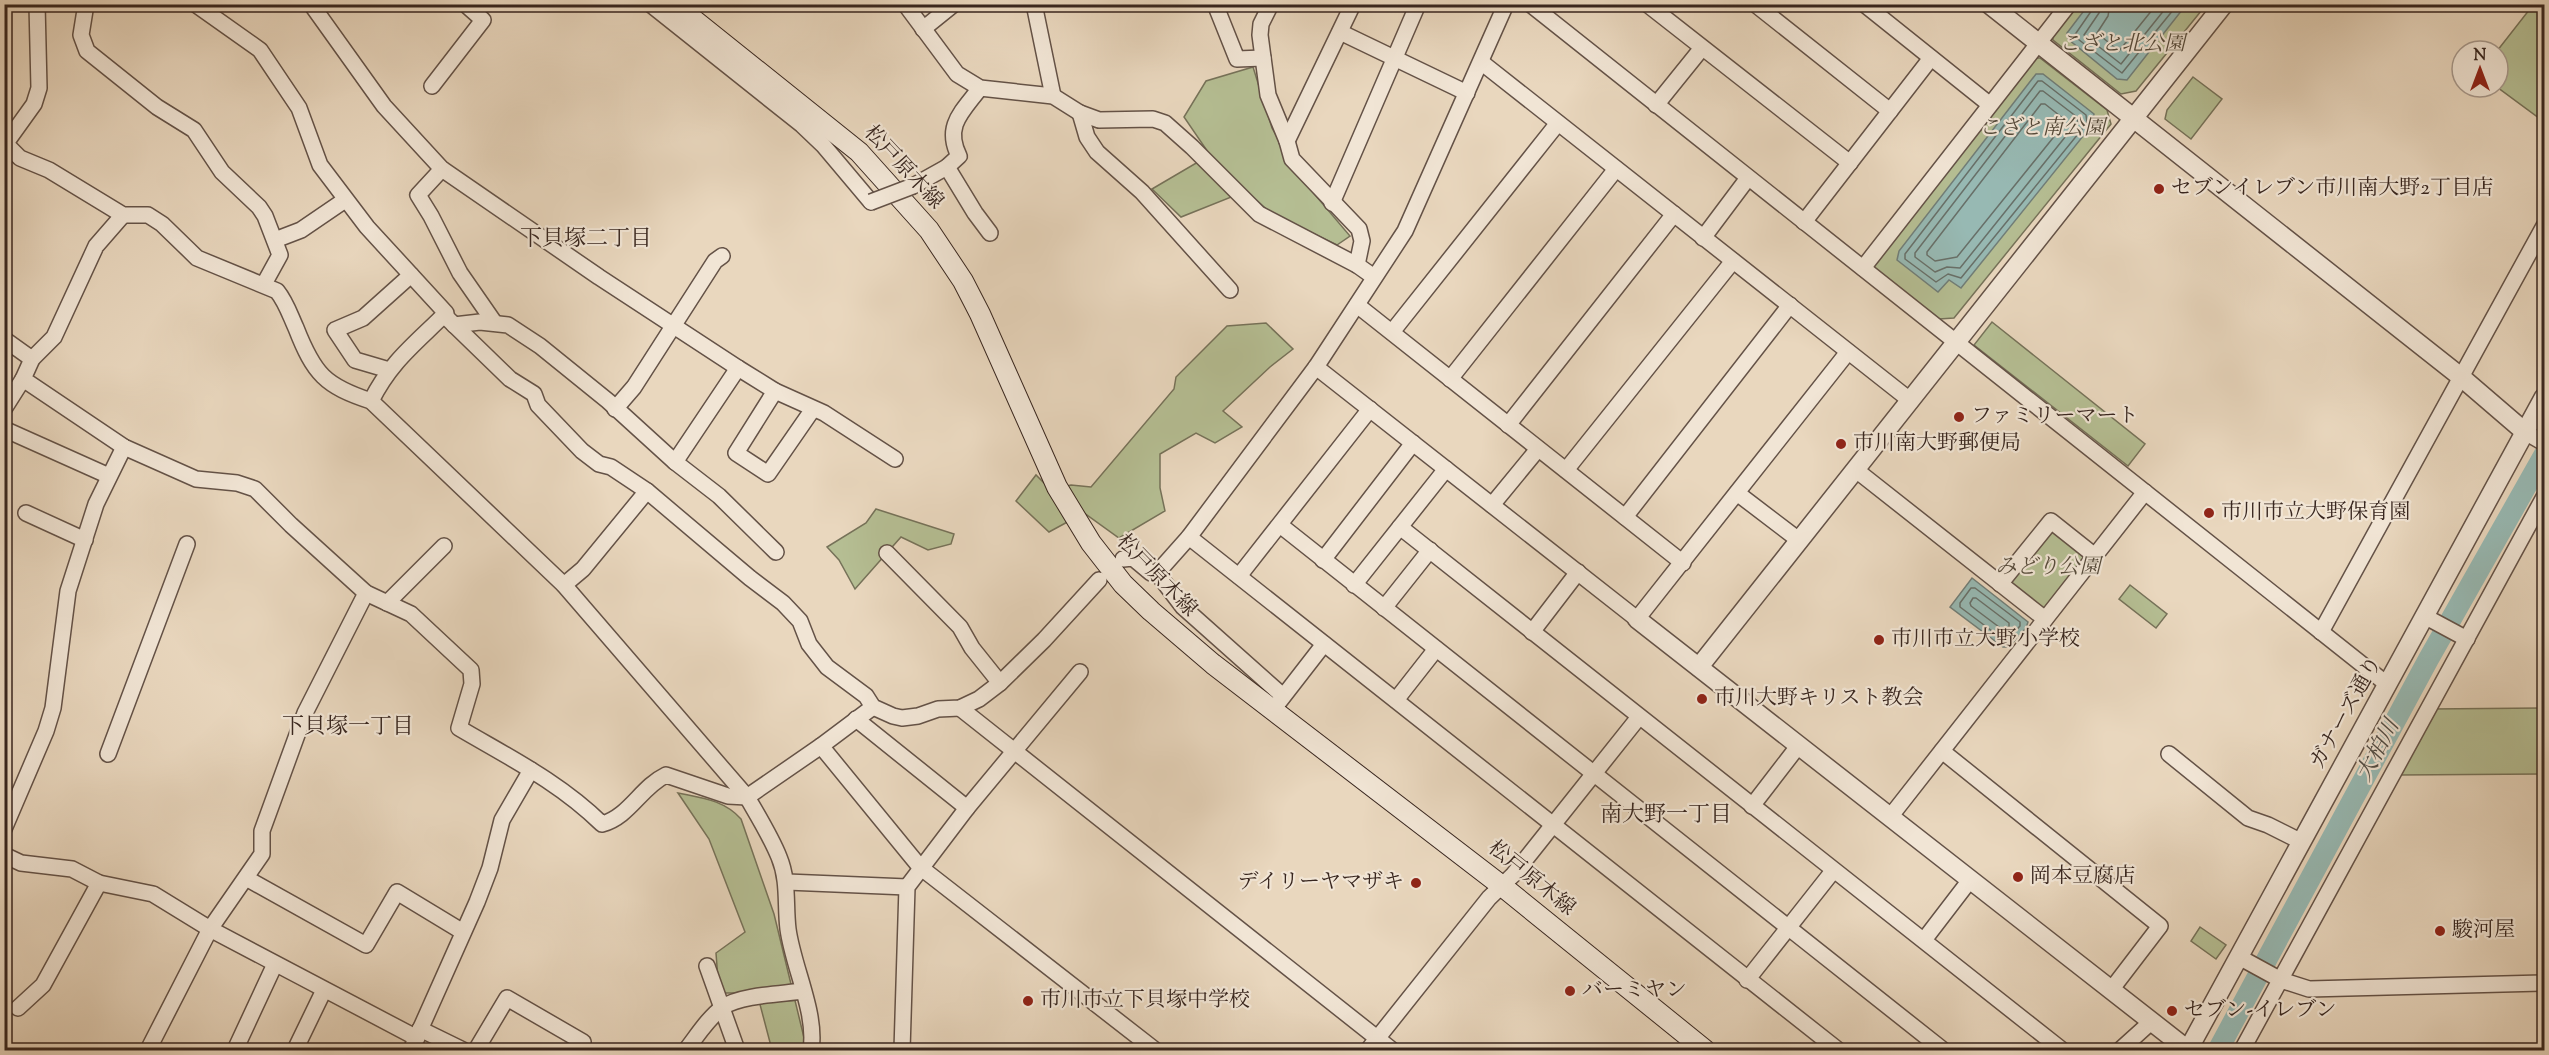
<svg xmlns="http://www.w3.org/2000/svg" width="2549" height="1055" viewBox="0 0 2549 1055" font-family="'Sorts Mill Goudy','Noto Serif JP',serif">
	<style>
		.green { fill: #b5be93; stroke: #767259; stroke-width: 1.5 }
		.water { fill: #97b9b3; stroke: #717e78; stroke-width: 1.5 }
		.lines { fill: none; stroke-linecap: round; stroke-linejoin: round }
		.shore { stroke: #687069; stroke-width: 1.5 }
		.river { stroke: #97b9b3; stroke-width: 21 }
		.minor-casing { stroke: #645247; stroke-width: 18 }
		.tertiary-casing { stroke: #645247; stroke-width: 21 }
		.secondary-casing { stroke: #38261f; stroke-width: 22 }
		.minor { stroke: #f1e5d5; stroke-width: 15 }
		.tertiary { stroke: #f1e5d5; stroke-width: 18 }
		.secondary { stroke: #f1e5d5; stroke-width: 20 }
		.minor-bridge-casing { stroke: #645247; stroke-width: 18; stroke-linecap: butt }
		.minor-bridge { stroke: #f1e5d5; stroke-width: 15 }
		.poi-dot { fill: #8f2418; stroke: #f1e5d5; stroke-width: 2 }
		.labels { text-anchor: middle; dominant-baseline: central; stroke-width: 4.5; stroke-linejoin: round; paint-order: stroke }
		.park-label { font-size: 21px; font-style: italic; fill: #574c3c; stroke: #f1e5d5 }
		.street-label { font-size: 21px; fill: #38261f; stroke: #f1e5d5 }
		.poi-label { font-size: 21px; fill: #38261f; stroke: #f1e5d5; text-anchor: start }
		.neighbourhood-label { font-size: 22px; fill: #38261f; stroke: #f1e5d5 }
		.water-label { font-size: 22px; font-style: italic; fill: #504b44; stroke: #f1e5d5 }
	</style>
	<rect width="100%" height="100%" fill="#e9d7be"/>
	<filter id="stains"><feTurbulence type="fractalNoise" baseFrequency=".00333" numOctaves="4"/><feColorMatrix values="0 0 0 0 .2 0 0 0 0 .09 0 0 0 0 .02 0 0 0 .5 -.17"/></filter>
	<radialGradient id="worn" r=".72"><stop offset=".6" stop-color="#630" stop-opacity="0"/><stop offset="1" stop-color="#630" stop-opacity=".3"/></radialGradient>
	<g class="green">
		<path d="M2076,5H2206L2136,91L2121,94L2053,40L2052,34Z"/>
		<path d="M2533,5H2544V108L2539,118L2497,87V51Z"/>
		<path d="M2034,58H2040L2107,110L2111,124L1954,318L1939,319L1871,267Z"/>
		<path d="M1253,67L1272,128L1300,177L1350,236L1337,245L1272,214L1246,191L1181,217L1152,189L1210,155L1184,117L1206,81Z"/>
		<path d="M2193,77L2222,99L2191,139L2165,119L2167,110Z"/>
		<path d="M1992,322L2145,444L2128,466L1974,345Z"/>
		<path d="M1266,323L1293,349L1270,367L1223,411L1242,427L1215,443L1196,433L1160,454V488L1165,511L1119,538L1084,513L1049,532L1016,501L1036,475L1051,490L1071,485L1091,487L1174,389L1176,377L1227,326Z"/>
		<path d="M876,509L954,534L951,544L928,550L901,537L855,589L839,560L827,547L866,523Z"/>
		<path d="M2052,526L2087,554L2043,610L2008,582Z"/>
		<path d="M2130,585L2167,614L2156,628L2119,599Z"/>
		<path d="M2544,708V774L2399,775L2430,709Z"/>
		<path d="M678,793C702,798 724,800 741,819L774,914L807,1050H772L757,993H719L716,953L745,932L709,839Z"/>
		<path d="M2200,927L2226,945L2216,959L2191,941Z"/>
	</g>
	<g class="water">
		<path d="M2089,4H2186V5L2127,80L2117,79L2068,39L2067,33Z"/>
		<path d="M2036,74H2043L2094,114L2092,125L1961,288L1949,280L1938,292L1897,260L1899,251Z"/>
		<path d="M1972,578L2028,622L2026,628L2009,647H2003L1950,607Z"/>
	</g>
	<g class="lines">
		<g class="shore">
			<path d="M2093,4L2092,10L2074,36L2122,73L2178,4"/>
			<path d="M2101,4L2099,13L2084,35L2121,64L2169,4"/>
			<path d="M2110,4L2108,16L2097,33L2119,51L2157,4"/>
			<path d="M2038,81H2042L2086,115L2087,123L1961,278L1948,274L1936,282L1905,259V254Z"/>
			<path d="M2040,91H2043L2077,117L2078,121L1960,268L1947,267L1935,272L1915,257V253Z"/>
			<path d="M2041,104H2045L2064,119L2065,123L1957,257L1935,261L1927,255V252Z"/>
			<path d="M1971,588H1975L2020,622V626L2007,640H2004L1960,607V603Z"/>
			<path d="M1973,598H1976L2009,623V627L2003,630L1971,606L1970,603Z"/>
		</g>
		<path class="river" d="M2218,1050L2428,660L2544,455"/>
		<defs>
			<g id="minor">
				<path d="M86,4L81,35L87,51L157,107L194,130L222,172L259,207L265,216L280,255L264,284"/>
				<path d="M195,4L260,50L299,108L320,165L367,227L446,313C415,344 391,361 371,401"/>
				<path d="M311,4L384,106L442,169L599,277L738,368L775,391L824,413L895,459"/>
				<path d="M650,4L802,125L823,145L871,202"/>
				<path d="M905,4L957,74L980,88L1053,96L1080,113L1099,120L1153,119L1165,123L1192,147L1259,214L1357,265L1374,277"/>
				<path d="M1034,4L1053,96"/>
				<path d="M1215,4L1237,59L1263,58"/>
				<path d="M1271,4L1261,24L1260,35L1268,95L1287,141L1292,159L1359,229L1362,241L1357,265"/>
				<path d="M1530,4L2388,685"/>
				<path d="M1647,4L1850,163"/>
				<path d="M1755,4L1890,111"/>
				<path d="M1864,4L1989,104"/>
				<path d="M923,29L954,4"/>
				<path d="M1340,32L1467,93"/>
				<path d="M1481,62L1911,401"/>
				<path d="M432,86L483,20L465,4"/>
				<path d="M1656,105L1702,48"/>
				<path d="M1080,113L1087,137L1097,152L1142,192L1230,290"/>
				<path d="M1287,141L1353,4"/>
				<path d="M4,142L20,158L49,170L123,215H148L162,224L197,258L277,291C286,302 290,315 296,328C314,374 325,386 371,401L564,585L747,797C758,816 771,837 779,857C789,881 785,905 788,929C793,967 817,1013 811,1050"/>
				<path d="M6,143L34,104L39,88L37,4"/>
				<path d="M947,167L975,213L990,233"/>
				<path d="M442,169L418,195L431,216L460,273L494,322"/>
				<path d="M913,186L947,167L959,156C944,126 962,112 980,88"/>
				<path d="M1332,203L1418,4"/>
				<path d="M123,215L96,246L54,337L32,359L23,379L124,447L196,479L237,483L255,489L291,525L366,593L411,614L471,670L472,684L459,728C510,758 559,782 602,824C629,817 641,787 666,775L728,796L747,797L821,746L873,707"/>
				<path d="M1804,222L1931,58"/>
				<path d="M1703,238L1748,178"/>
				<path d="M275,240L301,230L345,200"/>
				<path d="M1863,268L2069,4"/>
				<path d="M1357,305L1683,563"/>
				<path d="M444,315L510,379L534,394L538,405L582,451L599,464L611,467L647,491L750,578L783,603L800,621L809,644L827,667L866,696L873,707L893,716L902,718L918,716L938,709L960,708L979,699L1000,683L1044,640L1099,580"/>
				<path d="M454,325L480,322L508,325L540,346L608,401L675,462L719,496L776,552"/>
				<path d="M1392,332L1558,123"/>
				<path d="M4,339L32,359"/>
				<path d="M1316,367L1637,619L1848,352"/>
				<path d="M389,370L355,360L335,330L363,318L411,275"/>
				<path d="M1450,379L1616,169"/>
				<path d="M775,391L736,453L768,474L813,409"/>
				<path d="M4,409L23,379"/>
				<path d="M615,409L634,387L715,261L722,256"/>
				<path d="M1508,425L1674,214"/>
				<path d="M4,429L109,476"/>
				<path d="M2525,432L2544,443"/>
				<path d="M675,462L738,368"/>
				<path d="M1566,470L1733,261"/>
				<path d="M1856,470L2045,619"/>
				<path d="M1737,493L1800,541"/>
				<path d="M1492,505L1538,449"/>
				<path d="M26,513L85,540"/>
				<path d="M1625,517L1790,305"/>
				<path d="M1280,525L1943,1050"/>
				<path d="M1400,527L2062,1050"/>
				<path d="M1189,537L1838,1050"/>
				<path d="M887,553L960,627L972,648L1000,683"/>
				<path d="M1123,559L1133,558L1151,573H1157L1189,537L1316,367L1405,231L1506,4"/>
				<path d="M1323,560L1413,443"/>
				<path d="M1157,573L1183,607L1283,696"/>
				<path d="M1239,576L1370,409"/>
				<path d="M2000,584L2051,521L2095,556"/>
				<path d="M564,585L583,569L647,491"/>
				<path d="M1354,585L1446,469"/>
				<path d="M387,603L444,546"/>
				<path d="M1384,608L1430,550"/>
				<path d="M2426,617L2467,639"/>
				<path d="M1532,632L1578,572"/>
				<path d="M2321,632L2544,226"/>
				<path d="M1396,700L1436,649"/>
				<path d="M1279,702L1324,644"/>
				<path d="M960,708L1392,1050"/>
				<path d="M856,719L967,808"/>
				<path d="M821,746L920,867L1155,1050"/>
				<path d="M1942,751L2160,926L2111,990"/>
				<path d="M108,754L187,544"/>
				<path d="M2169,754L2248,818L2268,825L2302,842"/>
				<path d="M1752,806L1799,745"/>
				<path d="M1890,817L2145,492"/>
				<path d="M4,829L46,731L53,708L68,591L96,504L124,447"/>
				<path d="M4,855L21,863L72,869L99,883L153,894L210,929L417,1038"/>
				<path d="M246,878L366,945L397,892L463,932"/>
				<path d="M787,882L907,887"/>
				<path d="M1924,940L1970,880"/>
				<path d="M2239,957L2281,980L2309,989L2544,983"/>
				<path d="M707,966L737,1050"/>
				<path d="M1747,980L1833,871"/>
				<path d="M18,1008L43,985L99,883"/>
				<path d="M420,1029L463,1050"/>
				<path d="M148,1050L210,929L262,854V831L305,713L366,593"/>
				<path d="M235,1050L275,964"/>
				<path d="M295,1050L324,990"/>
				<path d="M411,1050L477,902L490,868L502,820L531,770"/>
				<path d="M476,1050L507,998L583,1042L578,1050"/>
				<path d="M686,1050C697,1036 708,1018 723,1007C740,995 782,994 803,991"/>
				<path d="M902,1050L907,887L967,808L1080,672"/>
				<path d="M1368,1050L1489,898L1513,875L1639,717"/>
				<path d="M2120,1050L2151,1022"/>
				<path d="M2242,1050L2544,497"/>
			</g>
			<g id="tertiary">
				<path d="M1989,4L2461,377L2525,432"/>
				<path d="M1637,619L2188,1050"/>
				<path d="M1699,667L2224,4"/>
				<path d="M2188,1050L2544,397"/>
			</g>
			<path id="secondary" d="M674,4L859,152L929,230L963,281L980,314L1057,487L1091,543L1123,584L1151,611L1213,664L1502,886L1705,1050"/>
		</defs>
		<use href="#minor" class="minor-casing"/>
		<use href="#tertiary" class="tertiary-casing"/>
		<use href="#secondary" class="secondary-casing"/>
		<use href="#minor" class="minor"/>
		<use href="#tertiary" class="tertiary"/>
		<use href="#secondary" class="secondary"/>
		<defs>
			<path id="minor-bridge" d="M871,202L913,186"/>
		</defs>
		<use href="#minor-bridge" class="minor-bridge-casing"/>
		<use href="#minor-bridge" class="minor-bridge"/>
	</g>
	<g class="poi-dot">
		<circle cx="2159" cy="189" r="6"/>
		<circle cx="1959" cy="417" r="6"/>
		<circle cx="1841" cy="444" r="6"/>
		<circle cx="2209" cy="513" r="6"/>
		<circle cx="1879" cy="640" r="6"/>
		<circle cx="1702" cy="699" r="6"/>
		<circle cx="2018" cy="877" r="6"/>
		<circle cx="1416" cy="883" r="6"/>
		<circle cx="2440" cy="931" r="6"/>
		<circle cx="1570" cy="991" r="6"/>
		<circle cx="1028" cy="1001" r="6"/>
		<circle cx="2172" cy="1011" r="6"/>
	</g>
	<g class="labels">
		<g class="park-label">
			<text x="2122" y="45">こざと北公園</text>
			<text x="2042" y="129">こざと南公園</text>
			<text x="2048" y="568">みどり公園</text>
		</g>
		<g class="street-label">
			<text transform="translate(903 168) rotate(47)">松戸原木線</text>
			<text transform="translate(1156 576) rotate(46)">松戸原木線</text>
			<text transform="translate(2347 713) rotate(-61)">ガナーズ通り</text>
			<text transform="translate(1531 879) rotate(39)">松戸原木線</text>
		</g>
		<g class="poi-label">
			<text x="2171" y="189">セブンイレブン市川南大野2丁目店</text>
			<text x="1971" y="417">ファミリーマート</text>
			<text x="1853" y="444">市川南大野郵便局</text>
			<text x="2221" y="513">市川市立大野保育園</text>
			<text x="1891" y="640">市川市立大野小学校</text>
			<text x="1714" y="699">市川大野キリスト教会</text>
			<text x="2030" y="877">岡本豆腐店</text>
			<text x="1404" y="883" text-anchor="end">デイリーヤマザキ</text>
			<text x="2452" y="931">駿河屋</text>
			<text x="1582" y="991">バーミヤン</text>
			<text x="1040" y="1001">市川市立下貝塚中学校</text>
			<text x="2184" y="1011">セブン-イレブン</text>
		</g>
		<g class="neighbourhood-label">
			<text x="586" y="240">下貝塚二丁目</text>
			<text x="348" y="728">下貝塚一丁目</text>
			<text x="1666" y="816">南大野一丁目</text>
		</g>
		<g class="water-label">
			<text transform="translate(2379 751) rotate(-62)">大柏川</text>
		</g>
	</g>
	<rect width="2549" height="1055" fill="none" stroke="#e9d7be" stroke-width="24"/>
	<rect x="6" y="6" width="2537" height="1043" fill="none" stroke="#38261f" stroke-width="3"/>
	<rect x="12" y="12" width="2525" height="1031" fill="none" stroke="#38261f" stroke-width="1.5"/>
	<g transform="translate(2480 69)"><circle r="28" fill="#f1e5d5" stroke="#a7998c" stroke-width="1.5"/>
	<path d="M0-4.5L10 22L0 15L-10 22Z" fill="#8f2418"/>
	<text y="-9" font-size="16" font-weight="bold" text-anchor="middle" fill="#38261f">N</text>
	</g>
	<rect width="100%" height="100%" filter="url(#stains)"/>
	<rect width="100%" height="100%" fill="url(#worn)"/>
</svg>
